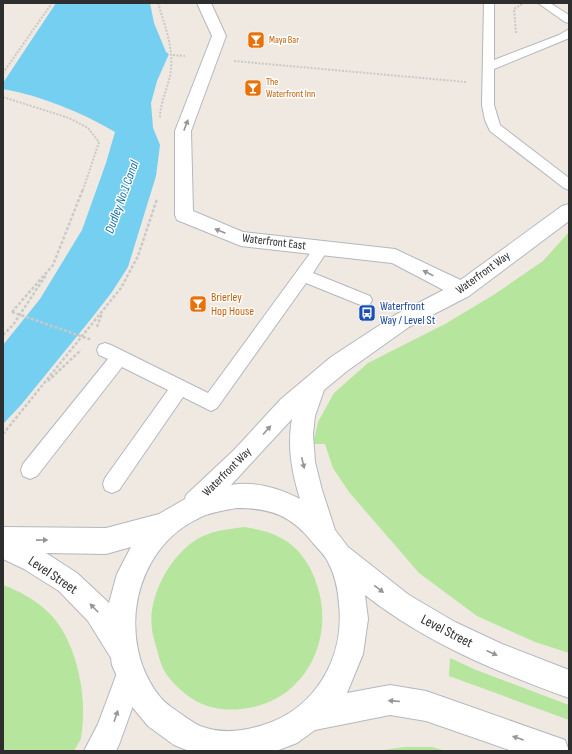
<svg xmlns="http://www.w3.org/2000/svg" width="572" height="754" viewBox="0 0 572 754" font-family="'Sofia Sans Condensed',sans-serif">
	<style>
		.green { fill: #b6e59e }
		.water { fill: #75cff0 }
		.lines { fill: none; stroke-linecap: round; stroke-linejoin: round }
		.lane-casing { stroke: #b4b7c1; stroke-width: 2 }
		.street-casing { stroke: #b4b7c1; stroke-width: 2 }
		.secondary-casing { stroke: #b4b7c1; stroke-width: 2 }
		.path-far1 { stroke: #c9c9c9; stroke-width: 2; stroke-dasharray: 2 1.5; stroke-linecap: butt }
		.path { stroke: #c9c9c9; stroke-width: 2.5; stroke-dasharray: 3 2; stroke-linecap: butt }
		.lane { fill: #fff; fill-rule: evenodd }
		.street { fill: #fff; fill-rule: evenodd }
		.secondary { fill: #fff; fill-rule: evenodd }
		.path-bridge { stroke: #c9c9c9; stroke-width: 2.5; stroke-dasharray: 3 2; stroke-linecap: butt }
		.oneway { fill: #969696 }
		.labels { text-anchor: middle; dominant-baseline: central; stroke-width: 3; stroke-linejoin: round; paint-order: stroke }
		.far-food-label { font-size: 10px; fill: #c56008; stroke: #fff; text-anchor: start }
		.street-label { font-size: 12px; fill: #2e2e2e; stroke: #fff }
		.food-label { font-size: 12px; fill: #c56008; stroke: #fff; text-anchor: start }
		.transit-label { font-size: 12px; fill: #164399; stroke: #fff; text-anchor: start }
		.water-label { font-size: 13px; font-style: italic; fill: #0d6fa3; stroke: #fff }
		.near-street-label { font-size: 14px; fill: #2e2e2e; stroke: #fff }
	</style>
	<rect width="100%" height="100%" fill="#efe9e1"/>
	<g class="green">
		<path d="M569,232V653L535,642L477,616L419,573L349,492L333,468L325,444H313L318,422L334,393L368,363L445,324L495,294L543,261Z"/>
		<path d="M244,527C256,529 268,531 279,537C298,546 311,565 317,585C336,641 303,704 241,709C211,712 190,702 170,679C161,669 159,656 155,643C154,638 152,633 152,629C147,595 173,550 203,536C217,530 230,529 244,527Z"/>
		<path d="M3,585C20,591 39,602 52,616C78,645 88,700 81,738C80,742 76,747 74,751H3Z"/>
		<path d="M450,658L476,670L569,705V720L449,676Z"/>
		<path d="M404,747H432L446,751H377Z"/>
	</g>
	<path class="water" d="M56,3H150L154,23L166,52L169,54L157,81L151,103L153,128L160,145L156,176L128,267L112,292L91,319L21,405L3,424V345L40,299L82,230L106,163L115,132C81,112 42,96 3,89V83Z"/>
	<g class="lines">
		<defs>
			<g id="lane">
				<path d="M484,3H494V60L559,35L569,29V38L567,39L494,69V105L500,125L569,178V190L564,188L490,131L485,120L482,105Z"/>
				<path d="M538,3H550L569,15V23L565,22Z"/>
				<path d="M322,242L327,244L329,248L313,273L370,296L372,300L370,304L364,306L358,304L306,283L217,408L211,411L183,397L119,490L112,493L105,490L103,484L105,478L168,390L122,367L37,476L30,479L23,476L21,470L23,464L108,359L99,355L97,350L99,345L105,343L111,345L208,393L317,244Z"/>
			</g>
			<g id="street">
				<path d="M197,3H211L226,36L191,131L193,211L243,232L395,249L469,284L472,290L469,296L462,298L455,296L392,263L241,246L177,220L175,215V131L212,36Z"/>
				<path d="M130,661L140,665L144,675L120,742L116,751H84L98,724L120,665Z"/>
			</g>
			<path id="secondary" d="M569,204V221L469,296L409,327L347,371L324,390L315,416L313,434L315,462L322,490L335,530L348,547L409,595L455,622L502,644L569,670V698C497,672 426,643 365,595L368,619L363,654L347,693L390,685L426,691L565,740L569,751H512L426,721L390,715L315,730L297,743L276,751H189L174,745L148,726L129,703L112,665L111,658L88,621L59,591L24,569L3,559V527L106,528L159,514L185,499L186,495L234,450L281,399L331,357L395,315L455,284L562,206ZM292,419C287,447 292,473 300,499C279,488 255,481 231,485ZM237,508C271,508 292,516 313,543C318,549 325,555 328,562C335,575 338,589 339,604C345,658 315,709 263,725C241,732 221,734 200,726C190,721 180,713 171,707C154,695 142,670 138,650C127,597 150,540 201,517C212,512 225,510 237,508ZM131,547L117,574L109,603L77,573L46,553L106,554Z"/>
		</defs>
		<use href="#lane" class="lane-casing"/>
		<use href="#street" class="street-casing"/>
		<use href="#secondary" class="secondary-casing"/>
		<g class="path-far1">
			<path d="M158,3C165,27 175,50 170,76C167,90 160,103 160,118"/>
			<path d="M516,33L514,9L522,4"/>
			<path d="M173,55L185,56"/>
			<path d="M234,61L466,82"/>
			<path d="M3,73L52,3"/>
			<path d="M3,97L69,118L88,128L99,142L83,190"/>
		</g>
		<g class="path">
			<path d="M12,312L53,265L83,189"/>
			<path d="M97,327L102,313"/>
			<path d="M3,335L13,325L46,275"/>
			<path d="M48,381L81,350"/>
			<path d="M3,434L121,288L138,256L157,199"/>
		</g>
		<use href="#lane" class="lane"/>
		<use href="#street" class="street"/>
		<use href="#secondary" class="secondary"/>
		<path class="path-bridge" d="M12,312L92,340"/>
	</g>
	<defs><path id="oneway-solid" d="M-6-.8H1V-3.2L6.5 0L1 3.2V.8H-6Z"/></defs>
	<g class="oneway">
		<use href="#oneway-solid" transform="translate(186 125) rotate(-69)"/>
		<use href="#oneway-solid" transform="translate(220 231) rotate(-157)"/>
		<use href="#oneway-solid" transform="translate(428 273) rotate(-153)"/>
		<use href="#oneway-solid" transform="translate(267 430) rotate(-48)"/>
		<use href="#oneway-solid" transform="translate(303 463) rotate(77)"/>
		<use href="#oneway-solid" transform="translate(42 540) rotate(-1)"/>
		<use href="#oneway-solid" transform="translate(379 589) rotate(37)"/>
		<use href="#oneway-solid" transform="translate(94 608) rotate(-134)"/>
		<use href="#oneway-solid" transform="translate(492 653) rotate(24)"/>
		<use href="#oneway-solid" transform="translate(394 701) rotate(-175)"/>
		<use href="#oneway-solid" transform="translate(116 716) rotate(-71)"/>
		<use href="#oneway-solid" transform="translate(518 738) rotate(-161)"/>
	</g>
	<defs>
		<symbol id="bar-square" viewBox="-11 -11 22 22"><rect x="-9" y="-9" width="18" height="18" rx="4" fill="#e8710a" stroke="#fff"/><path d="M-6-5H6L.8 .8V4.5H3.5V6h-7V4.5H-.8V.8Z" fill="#fff"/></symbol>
		<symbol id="bus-square" viewBox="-11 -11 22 22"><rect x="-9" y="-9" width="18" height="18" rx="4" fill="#1a4fb4" stroke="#fff"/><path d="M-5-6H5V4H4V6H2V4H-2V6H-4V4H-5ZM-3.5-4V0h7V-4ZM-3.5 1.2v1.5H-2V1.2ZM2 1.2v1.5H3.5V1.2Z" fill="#fff"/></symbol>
	</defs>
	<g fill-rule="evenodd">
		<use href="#bar-square" x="246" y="30" width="20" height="20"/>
		<use href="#bar-square" x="243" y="78" width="20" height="20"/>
		<use href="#bar-square" x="188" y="294" width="20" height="20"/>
		<use href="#bus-square" x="357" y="303" width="20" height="20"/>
	</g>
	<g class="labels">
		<g class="far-food-label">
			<text x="269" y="40">Maya Bar</text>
			<text x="266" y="82">The<tspan x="266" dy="12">Waterfront Inn</tspan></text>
		</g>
		<g class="street-label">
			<text transform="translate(274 242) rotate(7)">Waterfront East</text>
			<text transform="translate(483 273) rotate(-36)">Waterfront Way</text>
			<text transform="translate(227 472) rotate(-45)">Waterfront Way</text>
		</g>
		<g class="food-label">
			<text x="211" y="297">Brierley<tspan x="211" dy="14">Hop House</tspan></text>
		</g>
		<g class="transit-label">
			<text x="380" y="306">Waterfront<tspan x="380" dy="14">Way / Level St</tspan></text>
		</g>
		<g class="water-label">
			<text transform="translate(122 197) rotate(-70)">Dudley No.1 Canal</text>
		</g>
		<g class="near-street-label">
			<text transform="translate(53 575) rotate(34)">Level Street</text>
			<text transform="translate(447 631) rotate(27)">Level Street</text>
		</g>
	</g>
	<rect width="572" height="754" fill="none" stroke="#2e2e2e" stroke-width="8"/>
</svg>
